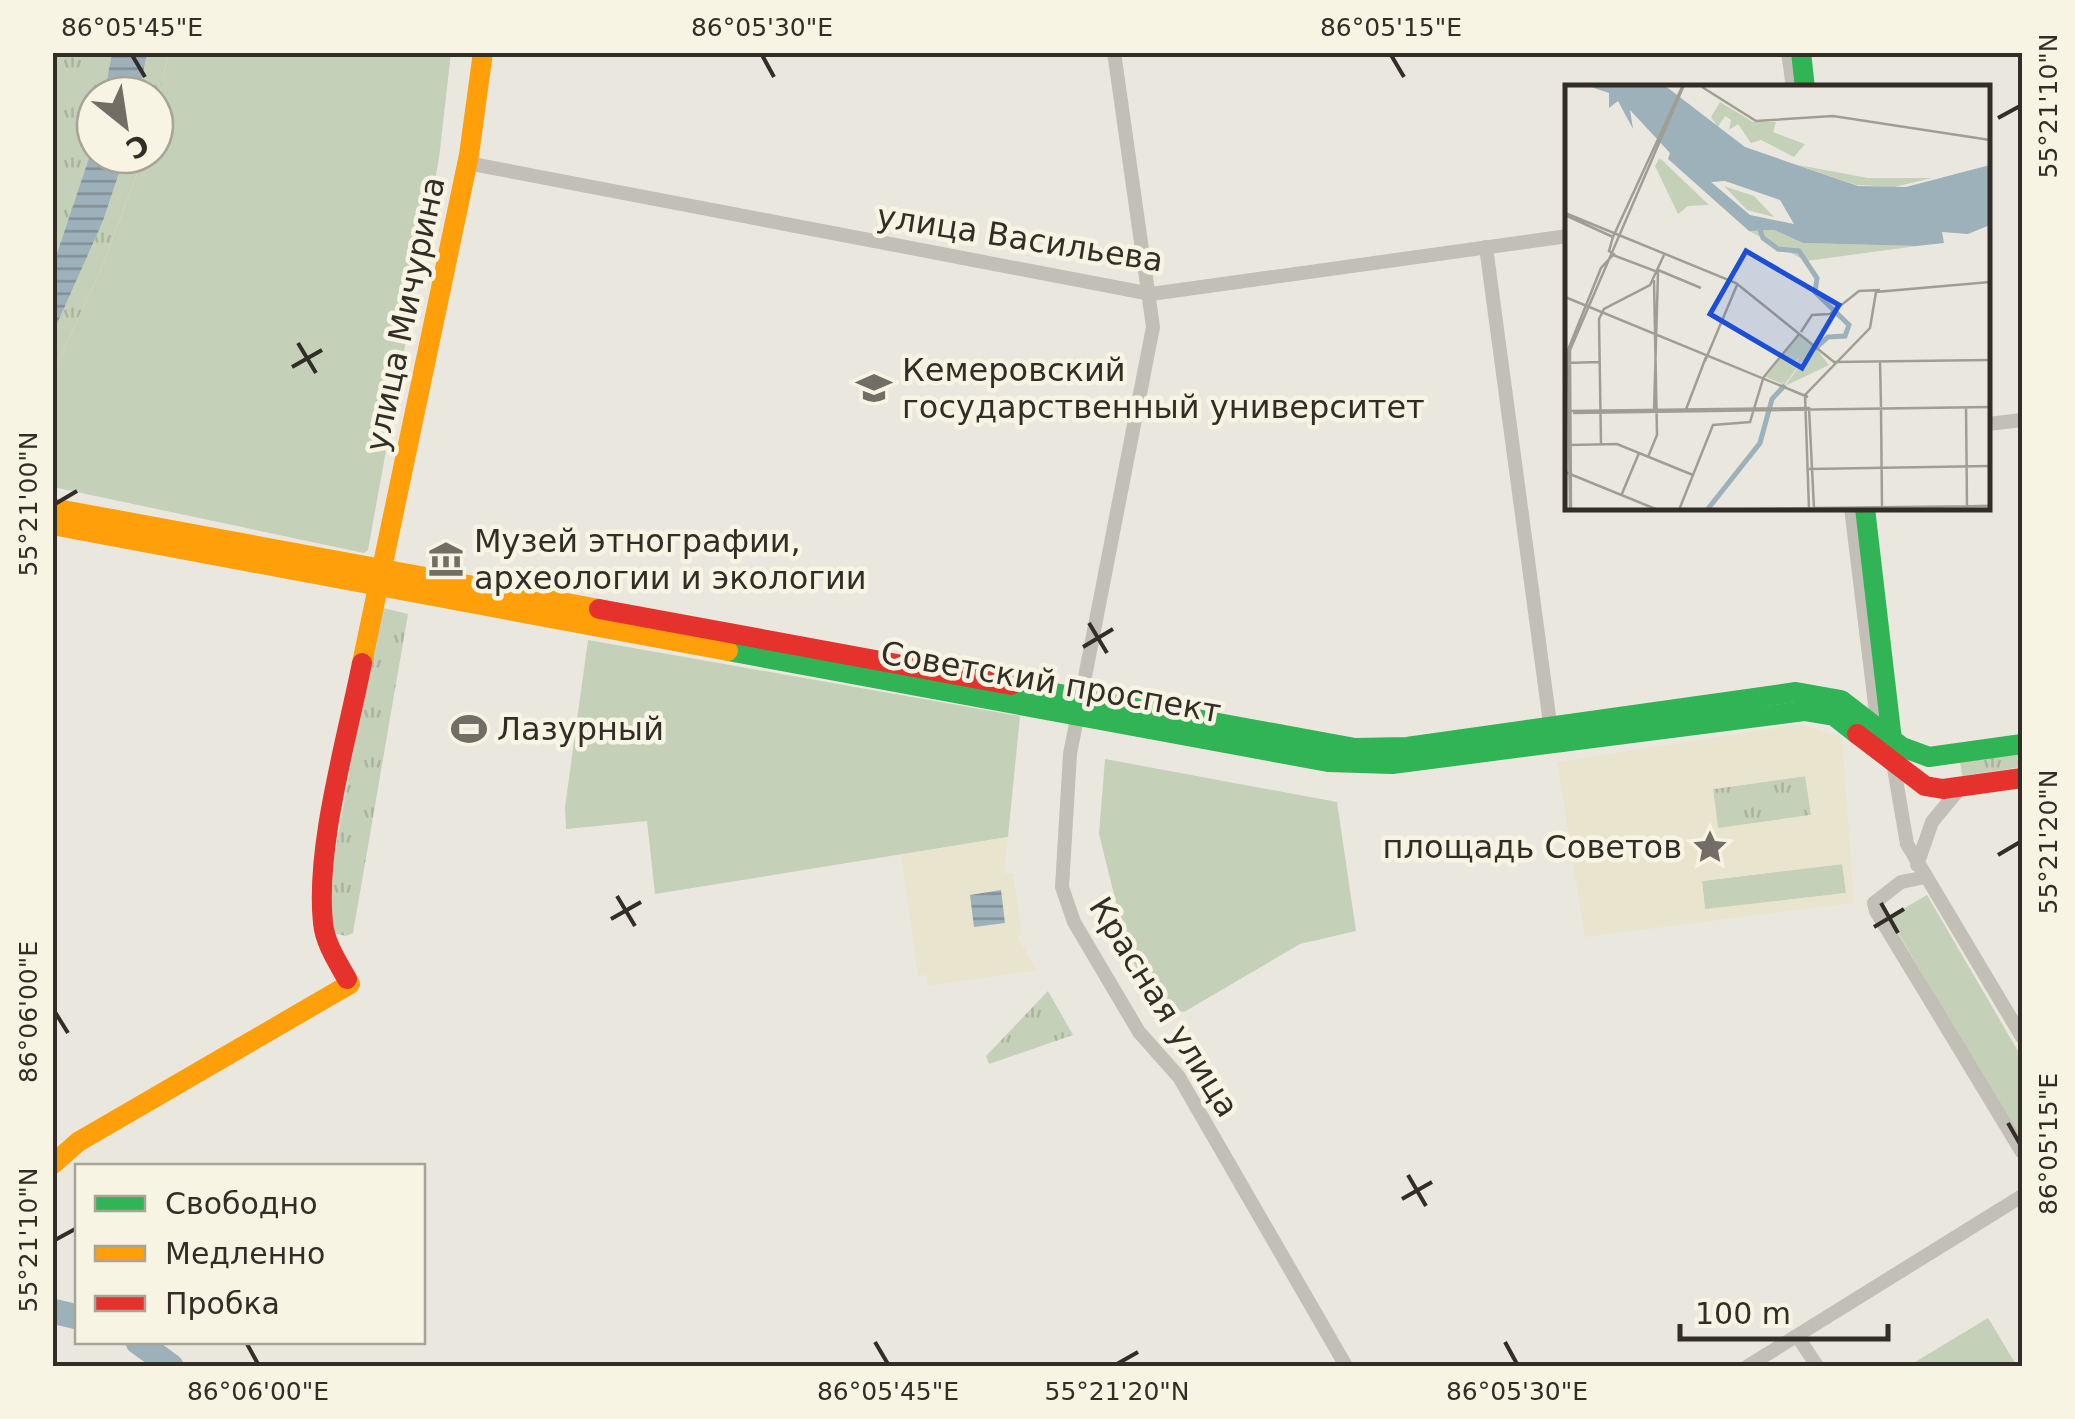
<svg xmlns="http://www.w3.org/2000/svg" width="2075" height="1419" viewBox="0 0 2075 1419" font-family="'DejaVu Sans',sans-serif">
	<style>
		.grass { fill: url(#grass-tufts) }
		.park { fill: #c5d0b9 }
		.plaza { fill: #e8e4ce; fill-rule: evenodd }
		.water { fill: url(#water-rules) }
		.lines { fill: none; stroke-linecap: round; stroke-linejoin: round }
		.river { stroke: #9cb1b9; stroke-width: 25 }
		.street { stroke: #c2bfb7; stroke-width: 14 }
		.fast { stroke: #30b455; stroke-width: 20 }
		.slow { stroke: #ff9f0a; stroke-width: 20 }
		.jam { stroke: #e5322d; stroke-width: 20 }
		.ticks { fill: none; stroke: #322d26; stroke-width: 4 }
		.labels { text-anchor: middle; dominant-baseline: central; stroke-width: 9; stroke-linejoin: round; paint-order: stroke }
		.street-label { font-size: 32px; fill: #322d26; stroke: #f7f4e4 }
		.poi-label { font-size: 32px; fill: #322d26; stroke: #f7f4e4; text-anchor: start }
		.inset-river { fill: none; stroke: #9cb1b9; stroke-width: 5 }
		.inset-road { fill: none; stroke: #a09d94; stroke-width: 2.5 }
		.view { fill: #1d4ed8; fill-opacity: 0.15; stroke: #1d4ed8; stroke-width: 5 }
		.inset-edge { fill: none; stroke: #322d26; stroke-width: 5 }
		.neatline { fill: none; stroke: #322d26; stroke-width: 4 }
		.ticks-label { font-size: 25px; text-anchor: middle; fill: #322d26 }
	</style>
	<defs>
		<pattern id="grass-tufts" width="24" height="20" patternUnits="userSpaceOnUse" patternTransform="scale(2.5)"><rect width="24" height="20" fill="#c5d0b9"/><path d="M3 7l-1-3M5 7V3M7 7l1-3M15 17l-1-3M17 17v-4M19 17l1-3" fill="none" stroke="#aab39f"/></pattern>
		<pattern id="water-rules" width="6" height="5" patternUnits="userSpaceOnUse" patternTransform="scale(2.5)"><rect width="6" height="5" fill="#9cb1b9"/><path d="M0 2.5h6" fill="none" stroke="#809096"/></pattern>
	</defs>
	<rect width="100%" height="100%" fill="#eae8de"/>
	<g class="grass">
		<path d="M53,53H112L104,95H95V140L53,265Z"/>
		<path d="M147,53H168L155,119V95H139Z"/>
		<path d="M125,155H144L100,272L53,372V333L103,221Z"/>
		<path d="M379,607L408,614L353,933L346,936L333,933L325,909Z"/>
		<path d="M2022,752V767L1962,776L1960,761Z"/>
		<path d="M1806,776L1811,815L1718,829L1713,789Z"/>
		<path d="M1048,991L1073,1035L989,1064L986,1056Z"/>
	</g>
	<g class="park">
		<path d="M168,53H451L439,158L368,550L364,553L53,487V372L100,272L144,155H155V119Z"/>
		<path d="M588,640L1020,716L1008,837L655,894L647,821L566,829L565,807Z"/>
		<path d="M1105,759L1337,802L1356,931L1300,944L1184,1012L1158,1006L1129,955L1099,834Z"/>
		<path d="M1843,864L1846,893L1705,910L1702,881Z"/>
		<path d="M1927,895L2022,1058V1144L1889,917Z"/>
		<path d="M1988,1318L2017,1366H1910V1365Z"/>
	</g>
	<g class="plaza">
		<path d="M1801,724L1842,738L1854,903L1585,937L1557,762ZM1805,776L1811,815L1718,828L1713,789ZM1842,864L1846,893L1705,909L1702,881Z"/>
		<path d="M1008,837L1004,873H1013L1022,935L1017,937L1037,970L928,986L926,975L918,976L901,855Z"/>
	</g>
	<g class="water">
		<path d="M112,53H147L139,95H104Z"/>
		<path d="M95,140V155H125L103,221L53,333V265Z"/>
		<path d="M1001,890L1005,923L974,927L970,895Z"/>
	</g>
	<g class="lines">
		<g class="river">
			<path d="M52,1311L78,1317"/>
			<path d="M138,1342L171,1366"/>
		</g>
		<g class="street">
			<path d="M1114,52L1153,327L1070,754L1062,887L1074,922L1139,1032L1179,1077L1346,1366"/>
			<path d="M1788,52L1793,88"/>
			<path d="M467,163L1151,294L1568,236"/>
			<path d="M1486,247L1551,731"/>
			<path d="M1988,424L2022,420"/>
			<path d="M1851,508L1878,729"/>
			<path d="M1893,762L1907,844L2022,1037"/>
			<path d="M1917,865L1932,822L1960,788"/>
			<path d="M1926,877L1901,882L1874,903L1876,911L2022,1152"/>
			<path d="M1798,1337L1817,1366"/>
			<path d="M1748,1366L2022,1196"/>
		</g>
		<g class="fast">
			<path d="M1801,52L1805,88"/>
			<path d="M1865,508L1893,749"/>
			<path d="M728,651L1328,762L1392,764L1804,711L1834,716L1857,734"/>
			<path d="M1011,685L1355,748L1407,747L1796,692L1841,700L1902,747L1929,757L2022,744"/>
		</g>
		<g class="slow">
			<path d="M52,508L599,609"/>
			<path d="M52,525L728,651"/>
			<path d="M362,663L469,155L483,52"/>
			<path d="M52,1165L78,1142L350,984L347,979"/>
		</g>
		<g class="jam">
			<path d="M599,609L1011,685"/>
			<path d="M1857,734L1925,786L1943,789L2022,778"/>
			<path d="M347,979C337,961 325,943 323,923C315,848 347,739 362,663"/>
		</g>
	</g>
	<path class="ticks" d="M132,55L145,77M762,55L774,77M1391,55L1404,77M1998,118L2020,106M298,343L316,373M292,367L322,350M55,504L77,491M1089,623L1107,653M1083,647L1113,629M1998,855L2020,842M617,896L635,926M1881,903L1898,933M611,919L641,902M1874,927L1904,909M55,1012L68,1033M2008,1123L2020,1144M1408,1175L1426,1206M1402,1199L1432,1182M55,1240L77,1228M246,1342L258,1364M875,1342L888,1364M1505,1342L1517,1364M1117,1364L1138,1352"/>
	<defs>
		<symbol id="university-bare" viewBox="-9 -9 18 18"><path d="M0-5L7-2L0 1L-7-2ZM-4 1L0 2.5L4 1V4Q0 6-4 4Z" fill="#726e66" stroke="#f7f4e4" stroke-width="2.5" paint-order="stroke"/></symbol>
		<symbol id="museum-bare" viewBox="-9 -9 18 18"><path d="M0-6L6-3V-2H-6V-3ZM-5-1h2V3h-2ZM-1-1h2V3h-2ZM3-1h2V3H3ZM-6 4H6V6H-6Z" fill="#726e66" stroke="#f7f4e4" stroke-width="2.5" paint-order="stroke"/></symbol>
		<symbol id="stadium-bare" viewBox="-9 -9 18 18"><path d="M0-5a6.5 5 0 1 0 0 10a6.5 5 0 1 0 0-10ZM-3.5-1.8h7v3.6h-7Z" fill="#726e66" stroke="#f7f4e4" stroke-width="2.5" paint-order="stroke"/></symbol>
		<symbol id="sight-bare" viewBox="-9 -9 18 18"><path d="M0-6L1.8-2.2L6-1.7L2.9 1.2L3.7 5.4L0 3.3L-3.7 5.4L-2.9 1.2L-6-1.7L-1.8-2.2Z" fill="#726e66" stroke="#f7f4e4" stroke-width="2.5" paint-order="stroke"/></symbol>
	</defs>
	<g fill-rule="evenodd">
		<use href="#university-bare" x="849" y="363" width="50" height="50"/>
		<use href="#museum-bare" x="421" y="534" width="50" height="50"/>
		<use href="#stadium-bare" x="444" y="704" width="50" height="50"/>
		<use href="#sight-bare" x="1685" y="822" width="50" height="50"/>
	</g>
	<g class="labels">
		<g class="street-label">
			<text transform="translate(1020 238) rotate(9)">улица Васильева</text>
			<text transform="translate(405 314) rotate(-78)">улица Мичурина</text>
			<text transform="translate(1051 682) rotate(10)">Советский проспект</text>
			<text transform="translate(1164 1007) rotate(58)">Красная улица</text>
		</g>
		<g class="poi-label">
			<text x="902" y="370">Кемеровский<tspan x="902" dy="37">государственный университет</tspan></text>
			<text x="474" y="541">Музей этнографии,<tspan x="474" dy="37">археологии и экологии</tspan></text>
			<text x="497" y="729">Лазурный</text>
			<text x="1682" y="847" text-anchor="end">площадь Советов</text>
		</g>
	</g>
	<g transform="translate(1565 85)">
		<rect width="425" height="425" fill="#eae8de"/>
		<path d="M250,262L264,280L220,301L246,265L219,300L214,275L225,285L235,272L243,266Z" fill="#c5d0b9"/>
		<path d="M155,17L188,37H211L208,47L240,59L229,72L196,55L186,58L173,39L164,45L166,35L160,31L153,42L146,32ZM233,80L303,93H367L329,102L291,100ZM159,101L189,111L209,132L182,125ZM209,145L238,158L352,161L241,176L184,146Z" fill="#c5d0b9"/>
		<path d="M94,74L97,75L144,120L123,121L113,129L90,81ZM235,249L250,262L232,274L217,299L201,292Z" fill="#c5d0b9"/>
		<path d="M20,0H99L180,62L293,101L341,102L425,80V140L403,149L377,147L379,158L352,161L238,158L209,145L184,146L103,74L105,68L65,25L68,44L53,16L44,23V8ZM160,96L215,115L229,139L185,130L146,97Z" fill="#9cb1b9" fill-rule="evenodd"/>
		<path class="inset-river" d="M193,139L198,153L213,164L234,166L252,193L250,207L284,240L280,251L263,252L250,264M142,425L195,358L207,314L220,300"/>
		<path class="inset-road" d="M137,2L191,36L268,31L425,55M0,128L171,198L269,277L425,275M0,130L48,152M50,170L44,166L48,152L118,0M93,185L136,203M0,212L243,312M236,247L247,230L265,229L294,206L315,205M140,276L172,200M315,276L316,322M0,278L34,277M198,293L235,248M401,322L402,421M316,323L317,422M3,326L244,323L249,423L425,421M120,327L141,272M8,328L425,322M36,359L34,234L39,224L85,200L99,170M6,360L52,359L128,390M83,372L92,350L89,195M244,384L425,381M0,387L93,425M56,411L74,368M244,424L240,310L305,243L311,207L425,197M5,425L3,265L36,183L48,170L93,187L89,326M6,425L5,265L119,0M114,425L148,340L185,337L198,294M124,425L425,421"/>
		<path class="view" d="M181,166L274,220L237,283L145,229Z"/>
		<rect width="425" height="425" class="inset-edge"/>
	</g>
	<rect width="2075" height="1419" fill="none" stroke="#f7f4e4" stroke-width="110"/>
	<rect x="75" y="1164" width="350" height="180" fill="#f7f4e4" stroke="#a8a498" stroke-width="2.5"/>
	<rect x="95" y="1196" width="50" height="15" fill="#30b455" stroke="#a8a498" stroke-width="2.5"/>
	<text x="165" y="1214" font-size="30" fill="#322d26">Свободно</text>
	<rect x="95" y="1246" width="50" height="15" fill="#ff9f0a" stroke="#a8a498" stroke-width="2.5"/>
	<text x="165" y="1264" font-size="30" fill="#322d26">Медленно</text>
	<rect x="95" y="1296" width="50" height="15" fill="#e5322d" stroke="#a8a498" stroke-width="2.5"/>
	<text x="165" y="1314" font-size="30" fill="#322d26">Пробка</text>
	<g transform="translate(125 125) rotate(150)"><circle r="48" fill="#f7f4e4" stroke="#a8a498" stroke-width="2.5"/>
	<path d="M0-8L18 38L0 25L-18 38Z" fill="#726e66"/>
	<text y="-15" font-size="28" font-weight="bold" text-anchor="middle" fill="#322d26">С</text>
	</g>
	<path d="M1680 1324v15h208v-15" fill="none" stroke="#322d26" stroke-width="5"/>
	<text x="1695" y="1324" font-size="30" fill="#322d26" stroke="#f7f4e4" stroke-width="8" paint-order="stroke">100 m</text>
	<rect x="55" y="55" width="1965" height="1309" class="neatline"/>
	<g class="ticks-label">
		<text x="132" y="36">86°05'45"E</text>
		<text x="762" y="36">86°05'30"E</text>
		<text x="1391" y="36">86°05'15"E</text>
		<text transform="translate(2048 106) rotate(-90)" y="9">55°21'10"N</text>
		<text transform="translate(28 504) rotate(-90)" y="9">55°21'00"N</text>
		<text transform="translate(2048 842) rotate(-90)" y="9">55°21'20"N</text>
		<text transform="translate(28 1012) rotate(-90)" y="9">86°06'00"E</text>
		<text transform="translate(2048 1144) rotate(-90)" y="9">86°05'15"E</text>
		<text transform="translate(28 1240) rotate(-90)" y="9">55°21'10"N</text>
		<text x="258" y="1400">86°06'00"E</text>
		<text x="888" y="1400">86°05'45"E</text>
		<text x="1117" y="1400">55°21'20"N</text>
		<text x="1517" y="1400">86°05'30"E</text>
	</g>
</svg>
